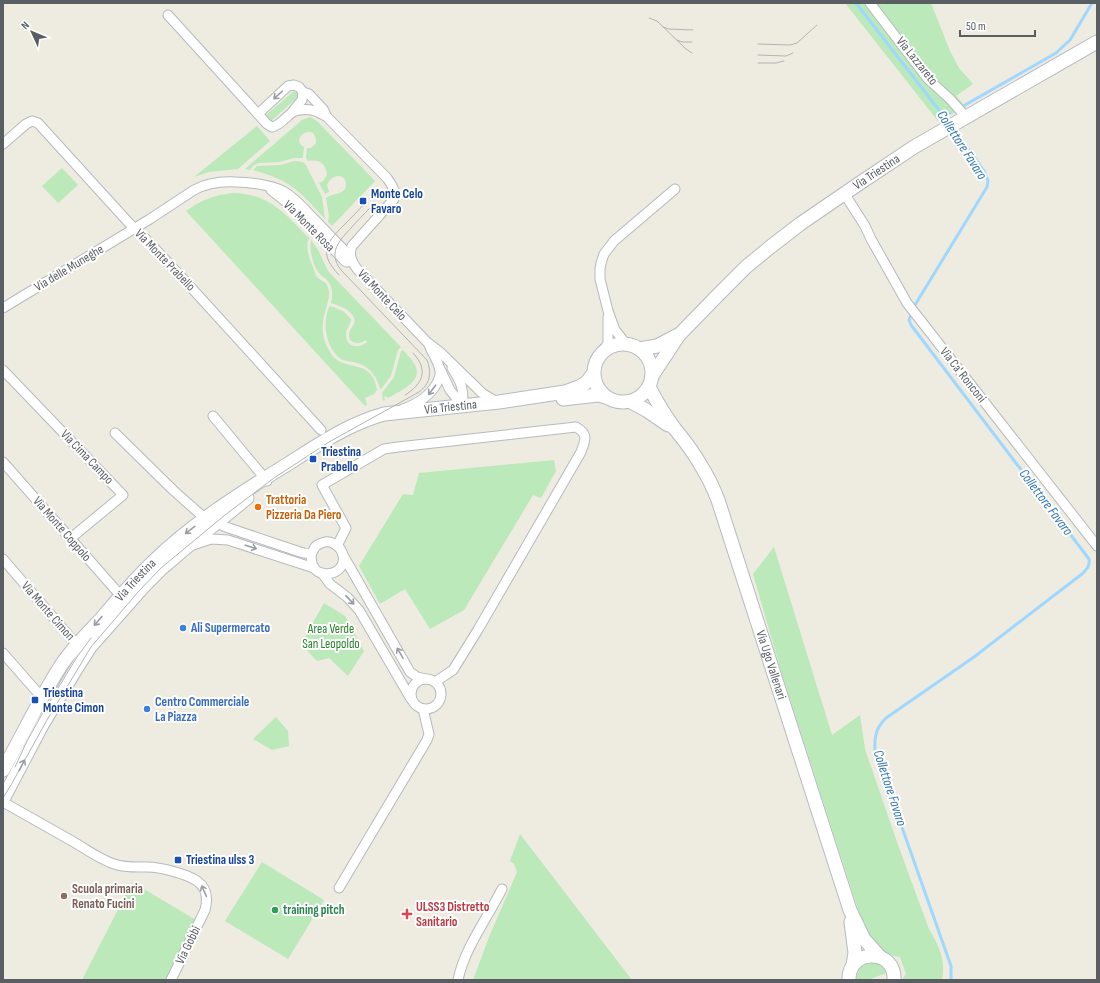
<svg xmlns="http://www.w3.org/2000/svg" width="1100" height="983" viewBox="0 0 1100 983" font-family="'Sofia Sans Condensed',sans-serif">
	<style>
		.green { fill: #bbe9ba }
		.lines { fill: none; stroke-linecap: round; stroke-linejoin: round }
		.stream { stroke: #9fd8ff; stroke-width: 3 }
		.street-casing { stroke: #b6babf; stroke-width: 11 }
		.secondary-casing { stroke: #b6bbc1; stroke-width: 15 }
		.street { stroke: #fff; stroke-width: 9 }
		.secondary { stroke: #fff; stroke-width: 13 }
		.tram { stroke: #b3b4b4; stroke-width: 1 }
		.oneway { stroke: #9b9ea1 }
		.transit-dot { fill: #1a4fb4; stroke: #fff; stroke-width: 1.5 }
		.food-dot { fill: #e8710a; stroke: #fff; stroke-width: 1.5 }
		.shop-dot { fill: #3f7fe0; stroke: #fff; stroke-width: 1.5 }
		.education-dot { fill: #8d6e63; stroke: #fff; stroke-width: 1.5 }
		.leisure-dot { fill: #2e9e5b; stroke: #fff; stroke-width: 1.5 }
		.health-dot { fill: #e0444e; stroke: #fff; stroke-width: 1.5 }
		.labels { text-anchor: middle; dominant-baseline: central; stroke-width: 4; stroke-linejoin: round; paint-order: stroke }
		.street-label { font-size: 13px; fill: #595e63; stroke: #fff }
		.transit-label { font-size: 13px; font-weight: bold; fill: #164399; stroke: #fff; text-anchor: start }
		.food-label { font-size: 13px; font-weight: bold; fill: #c56008; stroke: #fff; text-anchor: start }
		.shop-label { font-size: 13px; font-weight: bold; fill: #366cbe; stroke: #fff; text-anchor: start }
		.park-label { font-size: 13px; fill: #2a822c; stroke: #fff }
		.education-label { font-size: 13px; font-weight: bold; fill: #785e54; stroke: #fff; text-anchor: start }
		.health-label { font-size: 13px; font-weight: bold; fill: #be3a42; stroke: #fff; text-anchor: start }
		.leisure-label { font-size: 13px; font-weight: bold; fill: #27864d; stroke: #fff; text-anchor: start }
		.water-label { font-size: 14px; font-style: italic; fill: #3278bb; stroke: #fff }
	</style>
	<rect width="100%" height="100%" fill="#eeebe0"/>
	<g class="green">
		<path d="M845,3H931L950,51L959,68L973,84L956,96L966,107L938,121Z"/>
		<path d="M294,91L297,93L298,97L271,121L266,115Z"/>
		<path d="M310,117L317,121L375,181L332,226L328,222L329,216L326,198C332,193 346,195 346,185C346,172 331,174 327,185L329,192L325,194L319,183L323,181L327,175C326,163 319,159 308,161L306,158L307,148H311L316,143C317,120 288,138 304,147L303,157L302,158H294L280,162L259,163L254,165L250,170L245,169L302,120Z"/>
		<path d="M257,126L270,141L238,169L209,172L194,177Z"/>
		<path d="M294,161L303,162L306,165L322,197L325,219C312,205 300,190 283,181C274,176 263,173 253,170L257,166L281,165Z"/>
		<path d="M62,168L78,185L58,203L42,186Z"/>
		<path d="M233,193C270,194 285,214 309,238C305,248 309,257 313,267C314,270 315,273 316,276C321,282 327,280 329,291C330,297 327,304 326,309C320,326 322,341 332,355C342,369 363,362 372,376C375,380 376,386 377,390L374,394L365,398L367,405L365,406L186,211C201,200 214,195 233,193Z"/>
		<path d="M311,240L318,250L328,271L401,347L398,350L391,376L381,389L380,388C375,373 368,365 353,362C349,361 344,361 341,359C329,351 324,332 326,319C326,315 328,311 329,307L330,306L343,311L351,319C351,325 346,328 346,334C346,348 359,349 367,342L366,340C360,344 350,345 349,336C348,329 357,325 354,318C351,309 339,306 331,303C333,294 333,286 326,279C324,277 321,276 319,273C313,266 309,249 311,240Z"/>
		<path d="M403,350C406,354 410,357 413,362C427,380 400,391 388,398L385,396L384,397L385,400L383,401L382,393L394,377L401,351Z"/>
		<path d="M554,460L556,471L541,498L533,495L464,610L430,629L405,589L380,604L359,566L403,494L413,495L419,473Z"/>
		<path d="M774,547L832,735L860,715L865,749L898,845L929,929C939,946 946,960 942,980H902L906,974L900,957C884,955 879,948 867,937L781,671L753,574Z"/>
		<path d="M324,603L345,616L364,651L348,676L329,658L317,661L301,644Z"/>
		<path d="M276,717L288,731L289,746L272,750L253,739Z"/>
		<path d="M520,834L632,980H473L489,937L517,872L514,864L510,861Z"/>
		<path d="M262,862L324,900L288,959L225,921Z"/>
		<path d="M132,882L196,920L169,980H82Z"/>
		<path d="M871,963C878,963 883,966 886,973L868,980H856C857,970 861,965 871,963Z"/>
	</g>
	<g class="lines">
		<g class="stream">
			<path d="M856,3L949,123"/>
			<path d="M965,105L1056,53L1070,40L1092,3"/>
			<path d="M944,116L950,113"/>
			<path d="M951,980V966L875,751C874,737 876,728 886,718L974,657L1082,574C1087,569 1090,566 1089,559L911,325L909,320L915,305L987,187L988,181L984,171L953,128"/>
		</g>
		<defs>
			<g id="street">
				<path d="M870,3L928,79L950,99L966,117"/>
				<path d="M168,15L267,124L272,127C281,125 285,117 293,112C294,111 297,111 299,110C310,108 317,111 327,117L387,178C392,185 396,191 394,199L352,246C348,255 352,263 358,270L427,342L440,352L482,393L495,401"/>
				<path d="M293,111L302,100L303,92"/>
				<path d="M258,114L288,86L294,85L299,87L303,92L309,94L323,109L326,115"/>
				<path d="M3,144L26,124L32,121L38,123L129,223L145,238L187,283L321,430"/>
				<path d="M271,190L290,205L346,262L352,261"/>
				<path d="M844,193L865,226L871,239L907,303L1097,546"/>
				<path d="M3,308L150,219L194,190C207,183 221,181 236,182C250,182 270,185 283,191C294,197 303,207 311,216C323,228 335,241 347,253L350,254"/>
				<path d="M626,344L615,330L608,311L600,279V269L601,263L604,254L614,241L675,189"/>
				<path d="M604,350L608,343V317"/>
				<path d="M452,368C460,380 465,390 462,405"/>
				<path d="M440,369L450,390L462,405"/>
				<path d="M3,370L123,495L71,538"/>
				<path d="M403,409C417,404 430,396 437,383C439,379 441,375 440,371C439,362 432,353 429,345"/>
				<path d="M213,416L267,481"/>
				<path d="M115,433L173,490L209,522"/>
				<path d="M3,462L121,596"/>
				<path d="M222,519L221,523L223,526L300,552C303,553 309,554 312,552C314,550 314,548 316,546C320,543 326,541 330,542C336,544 340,547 342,552C352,578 305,584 312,552"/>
				<path d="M193,545L211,539L228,540L314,568"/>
				<path d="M337,546L346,528L322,485L384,449L398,447L576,427C589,434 585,441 581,452L479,628L453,670L435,682"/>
				<path d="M343,555L410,672L417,677L426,679"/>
				<path d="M3,559L70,637L78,645"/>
				<path d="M322,573L330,584L347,597L359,610L411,699"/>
				<path d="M3,653L38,693L43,696"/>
				<circle cx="426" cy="694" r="15"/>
				<path d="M3,802C26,815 49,828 72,841C86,849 99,859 114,864C126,868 136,867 147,867C160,867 187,874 197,881C207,888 208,899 205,910L171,980"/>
				<path d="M339,888L427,740L429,734L423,709"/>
				<path d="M458,980C464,949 488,917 502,889"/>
			</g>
			<g id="secondary">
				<circle cx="623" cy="373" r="29"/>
				<path d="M639,349L657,346L678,335"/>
				<path id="s1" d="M652,376L679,335L718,295L746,267L769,248L800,224L860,183L914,147L1097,42"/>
				<path id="s2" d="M649,387C657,402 665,416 675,429C684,440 693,451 700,464C707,475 713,487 718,500L850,910L864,939L880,957"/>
				<path d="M563,399L598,395L606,397"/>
				<path d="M631,402L646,410L668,425"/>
				<path id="s3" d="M3,770C22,736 39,700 60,667C71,649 87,634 101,619C118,599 135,579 154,561C192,524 238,495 283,467C315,447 347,424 384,414L499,402L565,392L581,386L587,382L593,374"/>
				<path d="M3,799L42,725L76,669L90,647L143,587L162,568L183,550L247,498"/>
				<path d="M851,922L855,953L853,965"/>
				<path d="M849,980C848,948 896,948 894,980"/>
			</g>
		</defs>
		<use href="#street" class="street-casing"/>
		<use href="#secondary" class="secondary-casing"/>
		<use href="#street" class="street"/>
		<use href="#secondary" class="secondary"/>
		<g class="tram">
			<path d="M649,18L657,21L686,49L692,53"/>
			<path d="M663,27L669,29L693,30"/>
			<path d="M677,40L682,42H692"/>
			<path d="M758,44L790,45L797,43L817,25"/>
			<path d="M758,55L786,56L793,53"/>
			<path d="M758,63H776L784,61"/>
			<path d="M339,275C319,254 325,244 343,226C351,218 358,211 365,203"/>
			<path d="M405,395C423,384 429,370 413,353"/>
			<path d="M15,767L27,741L41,716L77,657L91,638"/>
			<path d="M3,798L11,785L47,720L91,647L138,592L161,568L225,515L274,478L329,442L419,392C430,384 432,373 427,360L341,270C327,252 340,240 352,227C358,220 364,214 370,208"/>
		</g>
	</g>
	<defs><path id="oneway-shaft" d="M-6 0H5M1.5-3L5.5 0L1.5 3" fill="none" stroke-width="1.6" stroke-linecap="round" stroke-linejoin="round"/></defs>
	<g class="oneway">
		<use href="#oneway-shaft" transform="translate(278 95) rotate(138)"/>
		<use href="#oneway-shaft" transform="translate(432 390) rotate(127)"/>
		<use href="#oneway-shaft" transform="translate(190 530) rotate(142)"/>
		<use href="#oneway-shaft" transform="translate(251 547) rotate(18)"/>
		<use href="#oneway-shaft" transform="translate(350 600) rotate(47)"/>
		<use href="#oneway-shaft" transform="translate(98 621) rotate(131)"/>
		<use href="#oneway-shaft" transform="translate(400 653) rotate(-120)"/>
		<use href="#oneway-shaft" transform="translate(22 765) rotate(-63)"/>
		<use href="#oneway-shaft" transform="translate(204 891) rotate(-114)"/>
	</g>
	<g class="transit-dot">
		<rect x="359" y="197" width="8" height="8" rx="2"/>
		<rect x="309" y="455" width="8" height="8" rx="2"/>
		<rect x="31" y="696" width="8" height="8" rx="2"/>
		<rect x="174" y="856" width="8" height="8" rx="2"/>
	</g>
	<circle class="food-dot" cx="258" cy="507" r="4"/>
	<g class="shop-dot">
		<circle cx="183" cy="628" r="4"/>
		<circle cx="147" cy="709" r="4"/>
	</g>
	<circle class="education-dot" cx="64" cy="896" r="4"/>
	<circle class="leisure-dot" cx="275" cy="910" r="4"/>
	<path class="health-dot" d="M405 908h4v4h4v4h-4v4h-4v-4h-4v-4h4z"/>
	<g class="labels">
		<g class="street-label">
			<text transform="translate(917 61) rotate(51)">Via Lazzareto</text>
			<text stroke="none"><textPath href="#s1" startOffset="306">Via Triestina</textPath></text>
			<text transform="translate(309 226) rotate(45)">Via Monte Rosa</text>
			<text transform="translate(165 260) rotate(46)">Via Monte Prabello</text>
			<text transform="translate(69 268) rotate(-31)">Via delle Muneghe</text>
			<text transform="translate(382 295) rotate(47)">Via Monte Celo</text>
			<text transform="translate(963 375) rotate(52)">Via Ca' Ronconi</text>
			<text stroke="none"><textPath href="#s3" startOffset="601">Via Triestina</textPath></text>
			<text transform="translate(87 457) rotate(46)">Via Cima Campo</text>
			<text transform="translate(62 529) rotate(49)">Via Monte Coppolo</text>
			<text stroke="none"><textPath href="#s3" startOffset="233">Via Triestina</textPath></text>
			<text transform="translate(48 611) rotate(49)">Via Monte Cimon</text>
			<text stroke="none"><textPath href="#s2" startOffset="306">Via Ugo Vallenari</textPath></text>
			<text transform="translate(188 945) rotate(-64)">Via Gobbi</text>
		</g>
		<g class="transit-label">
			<text x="371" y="194">Monte Celo<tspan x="371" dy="15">Favaro</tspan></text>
			<text x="321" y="452">Triestina<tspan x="321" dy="15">Prabello</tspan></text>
			<text x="43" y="693">Triestina<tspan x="43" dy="15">Monte Cimon</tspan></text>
			<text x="186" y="860">Triestina ulss 3</text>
		</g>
		<g class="food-label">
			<text x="266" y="500">Trattoria<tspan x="266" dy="15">Pizzeria Da Piero</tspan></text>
		</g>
		<g class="shop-label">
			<text x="191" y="628">Ali Supermercato</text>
			<text x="155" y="702">Centro Commerciale<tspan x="155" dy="15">La Piazza</tspan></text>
		</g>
		<g class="park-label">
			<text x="331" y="629">Area Verde<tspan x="331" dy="15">San Leopoldo</tspan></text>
		</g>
		<g class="education-label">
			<text x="72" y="889">Scuola primaria<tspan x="72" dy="15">Renato Fucini</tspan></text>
		</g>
		<g class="health-label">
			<text x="416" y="907">ULSS3 Distretto<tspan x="416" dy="15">Sanitario</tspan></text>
		</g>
		<g class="leisure-label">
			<text x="283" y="910">training pitch</text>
		</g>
		<g class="water-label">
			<text transform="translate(962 145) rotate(57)">Collettore Favaro</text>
			<text transform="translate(1046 502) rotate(53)">Collettore Favaro</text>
			<text transform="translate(890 788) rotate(72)">Collettore Favaro</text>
		</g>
	</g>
	<rect width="1100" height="983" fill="none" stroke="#595e63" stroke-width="8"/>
	<g transform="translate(32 32) rotate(314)" stroke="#ffffff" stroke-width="3" paint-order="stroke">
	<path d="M0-3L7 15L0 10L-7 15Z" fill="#595e63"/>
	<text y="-6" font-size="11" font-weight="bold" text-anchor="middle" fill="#595e63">N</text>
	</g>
	<path d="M960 30v6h75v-6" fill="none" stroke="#595e63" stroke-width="2"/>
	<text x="966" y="30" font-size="12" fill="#595e63" stroke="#ffffff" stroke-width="3" paint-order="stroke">50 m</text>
</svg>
